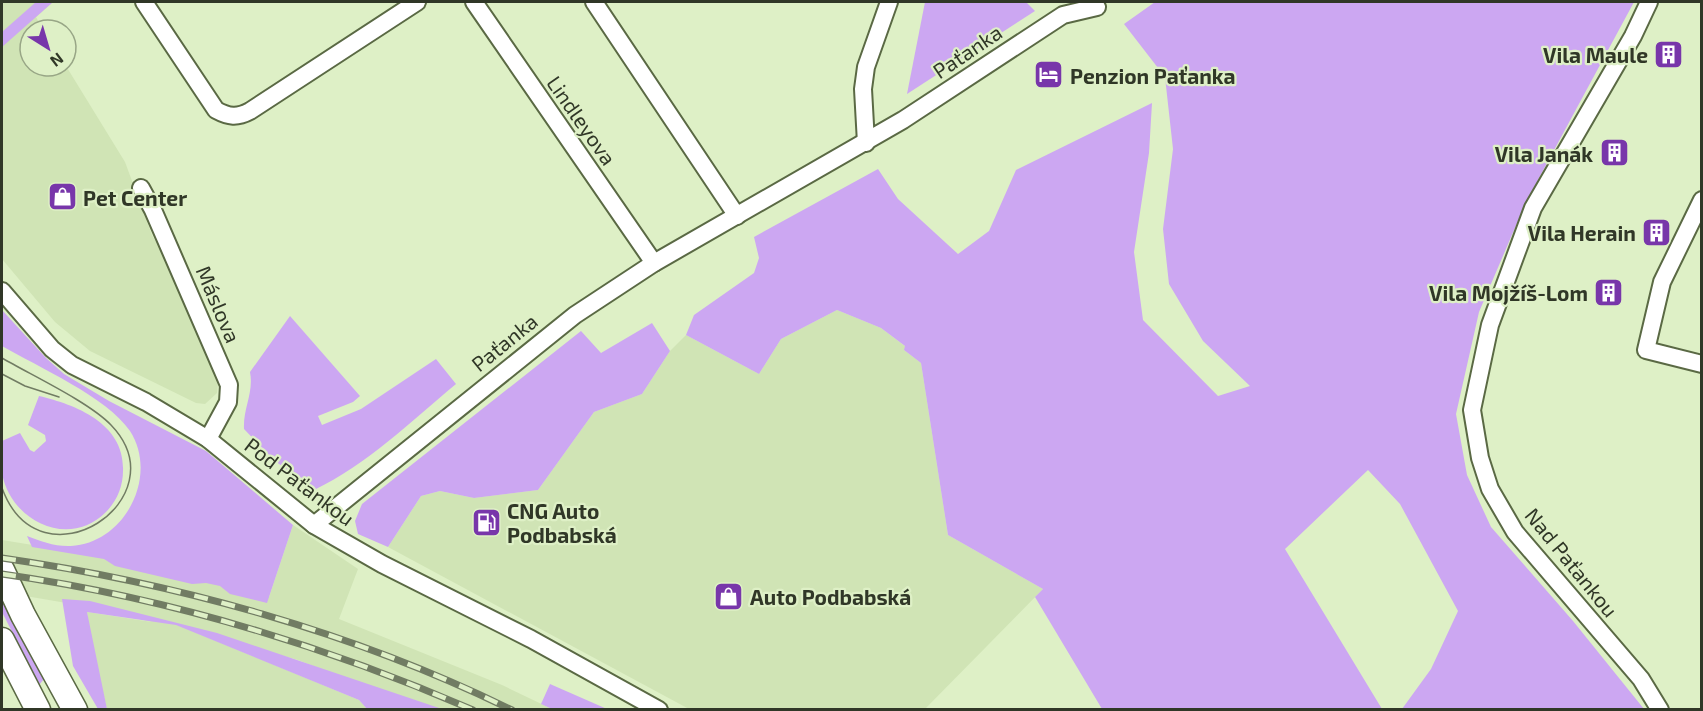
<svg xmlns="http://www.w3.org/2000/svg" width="1703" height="711" viewBox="0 0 1703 711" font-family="'Exo 2',sans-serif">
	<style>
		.built { fill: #d0e4b5 }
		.green { fill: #cca7f2 }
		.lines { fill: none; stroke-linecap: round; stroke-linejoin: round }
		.street-casing { stroke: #5a6944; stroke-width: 20 }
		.secondary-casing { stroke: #5a6944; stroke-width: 27 }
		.street { stroke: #fff; stroke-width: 16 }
		.secondary { stroke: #fff; stroke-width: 24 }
		.tram { stroke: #717c63; stroke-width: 1.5 }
		.rail-casing { stroke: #717c63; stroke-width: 7 }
		.rail { stroke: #def0c6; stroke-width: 4.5; stroke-dasharray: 14; stroke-linecap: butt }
		.labels { text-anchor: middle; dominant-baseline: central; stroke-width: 4.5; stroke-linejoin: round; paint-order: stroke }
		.street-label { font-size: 21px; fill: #303727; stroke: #def0c6 }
		.poi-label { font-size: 21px; font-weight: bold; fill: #303727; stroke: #def0c6; text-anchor: end }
	</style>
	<rect width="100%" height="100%" fill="#def0c6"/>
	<g class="built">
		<path d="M2,2H53L36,17L43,30H30V66H66L125,162L152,235L180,287L218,383L217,393L205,404L196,403L90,351L55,322L2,259Z"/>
		<path d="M837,310L881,328L906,347L904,350L921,363L948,535L1043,589L925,709H689L388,547L421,496L440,491L474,498L538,490L594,412L642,394L670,351L686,335L759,374L781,339Z"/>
		<path d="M293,525L358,569L339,619L502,685L552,709H426L298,660L185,628L359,700L367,709H107L91,644L87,612L152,622L84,606L2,592V540L94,555L269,597Z"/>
	</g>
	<g class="green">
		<path d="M36,2H53L2,47V32Z"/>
		<path d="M925,2H1026L1035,11L907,94Z"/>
		<path d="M1155,2H1634L1526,202L1479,312L1456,414L1467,475L1491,527L1573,621L1644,709H1402L1431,669L1458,611L1400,504L1368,470L1285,549L1382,709H1102L1035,597L1043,589L948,535L921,363L904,350L905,346L881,328L837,310L781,339L759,374L686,335L694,315L754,273L759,258L754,237L878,169L898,199L958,254L989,231L1016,170L1152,103L1149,153L1134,252L1143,320L1218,396L1250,386L1203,341L1169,284L1163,229L1173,149L1165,77L1124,24Z"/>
		<path d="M2,310L46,358L64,374L109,401L206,451L293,525L267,603L230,594L220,586L206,583L192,584L115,566L104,559L32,547L27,536C40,541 56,547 71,546C125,543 159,476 130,431C107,397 38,367 2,346Z"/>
		<path d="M290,316L360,396L353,402L318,416L322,425L361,409L436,359L456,384C411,421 367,465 314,490L275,461L244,429C243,408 254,393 250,372Z"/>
		<path d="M652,323L670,351L642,394L594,412L538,490L474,498L440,491L421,496L388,547L358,534L355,521L362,504L581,331L601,353Z"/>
		<path d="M39,396C77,405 125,424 123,471C123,486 117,501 106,512C68,550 10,520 2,473C0,463 1,451 2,441L20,433L30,450L34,452L46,441L45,435L28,425Z"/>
		<path d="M2,596L44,679L39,685L2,612Z"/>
		<path d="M62,599L90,601L217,633L442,709H367L359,700L176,625L87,612L107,709H98L73,666Z"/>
		<path d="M550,684L607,709H552L541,704Z"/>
	</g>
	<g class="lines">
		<defs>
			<g id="street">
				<path d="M144,2L216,110C229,117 237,118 250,111L417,2"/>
				<path d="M474,2L654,263"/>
				<path d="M594,2L737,216"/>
				<path d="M1649,2L1633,36L1533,208L1490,325L1472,410L1480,458L1490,489L1515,532L1641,679L1660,710"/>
				<path d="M866,143L863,89L866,67L889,2"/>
				<path d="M141,188L153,210L229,385L228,402L208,439"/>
				<path d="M1702,200L1662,282L1646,350L1702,364"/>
				<path d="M2,291L52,349L72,365L146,402L208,439L314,525L382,564L531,639L659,710"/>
				<path d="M314,525L575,315L654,263L903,120L1063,15L1097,7"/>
			</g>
			<g id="secondary">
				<path d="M2,570L23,615L75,710"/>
				<path d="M2,640L38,710"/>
			</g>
		</defs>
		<use href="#street" class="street-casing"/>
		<use href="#secondary" class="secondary-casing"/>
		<use href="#street" class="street"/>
		<use href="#secondary" class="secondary"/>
		<g class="tram">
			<path d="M2,358C31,375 89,402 111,425C182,499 40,592 2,488"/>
			<path d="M2,374L25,386L59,397"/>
		</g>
		<defs>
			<g id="rail">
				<path d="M2,558C176,583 353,632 512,710"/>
				<path d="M2,574C164,597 323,645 473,710"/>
			</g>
		</defs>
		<use href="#rail" class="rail-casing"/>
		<use href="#rail" class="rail"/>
	</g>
	<defs>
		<symbol id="building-square" viewBox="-11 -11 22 22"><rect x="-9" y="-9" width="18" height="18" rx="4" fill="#7836aa" stroke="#def0c6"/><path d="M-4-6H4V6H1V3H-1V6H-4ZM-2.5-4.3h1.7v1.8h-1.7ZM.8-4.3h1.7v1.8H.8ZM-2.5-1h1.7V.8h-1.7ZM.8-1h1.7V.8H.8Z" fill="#fff"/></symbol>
		<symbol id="hotel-square" viewBox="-11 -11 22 22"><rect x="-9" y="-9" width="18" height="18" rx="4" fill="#7836aa" stroke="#def0c6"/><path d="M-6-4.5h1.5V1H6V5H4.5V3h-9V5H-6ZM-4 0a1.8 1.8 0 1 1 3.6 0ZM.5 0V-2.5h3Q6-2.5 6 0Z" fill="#fff"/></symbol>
		<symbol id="shop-square" viewBox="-11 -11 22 22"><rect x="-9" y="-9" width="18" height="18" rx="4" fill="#7836aa" stroke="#def0c6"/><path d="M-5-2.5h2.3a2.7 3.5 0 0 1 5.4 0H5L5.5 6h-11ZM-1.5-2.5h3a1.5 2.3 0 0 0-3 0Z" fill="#fff"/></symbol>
		<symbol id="fuel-square" viewBox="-11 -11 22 22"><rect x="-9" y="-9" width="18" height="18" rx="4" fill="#7836aa" stroke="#def0c6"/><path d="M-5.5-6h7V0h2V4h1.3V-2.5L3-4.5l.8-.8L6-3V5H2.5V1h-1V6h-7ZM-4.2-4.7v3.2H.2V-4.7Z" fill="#fff"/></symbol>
	</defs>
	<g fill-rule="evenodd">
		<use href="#building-square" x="1652" y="38" width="33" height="33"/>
		<use href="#hotel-square" x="1032" y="58" width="33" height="33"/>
		<use href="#building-square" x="1598" y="136" width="33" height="33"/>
		<use href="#shop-square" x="46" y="180" width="33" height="33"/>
		<use href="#building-square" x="1640" y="216" width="33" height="33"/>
		<use href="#building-square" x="1592" y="276" width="33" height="33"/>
		<use href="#fuel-square" x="470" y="506" width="33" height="33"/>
		<use href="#shop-square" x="712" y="580" width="33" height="33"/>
	</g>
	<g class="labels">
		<g class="street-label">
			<text transform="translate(967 51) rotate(-34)">Paťanka</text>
			<text transform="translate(582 120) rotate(55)">Lindleyova</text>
			<text transform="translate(219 304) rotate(67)">Máslova</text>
			<text transform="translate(504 342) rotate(-39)">Paťanka</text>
			<text transform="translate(300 481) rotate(37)">Pod Paťankou</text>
			<text transform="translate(1572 562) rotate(51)">Nad Paťankou</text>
		</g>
		<g class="poi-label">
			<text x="1648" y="54">Vila Maule</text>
			<text x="1070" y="75" text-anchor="start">Penzion Paťanka</text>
			<text x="1593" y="153">Vila Janák</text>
			<text x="83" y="197" text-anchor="start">Pet Center</text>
			<text x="1636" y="232">Vila Herain</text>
			<text x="1588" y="292">Vila Mojžíš-Lom</text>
			<text x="507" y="510" text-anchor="start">CNG Auto<tspan x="507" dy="24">Podbabská</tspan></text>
			<text x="750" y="596" text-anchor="start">Auto Podbabská</text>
		</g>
	</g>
	<rect width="1703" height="711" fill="none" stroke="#303727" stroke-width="6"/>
	<g transform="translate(48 48) rotate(143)"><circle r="28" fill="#def0c6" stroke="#98a686" stroke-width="1.5"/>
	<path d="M0-4.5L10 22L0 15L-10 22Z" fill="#7836aa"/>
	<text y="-9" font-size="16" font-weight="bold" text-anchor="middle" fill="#303727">N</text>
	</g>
</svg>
